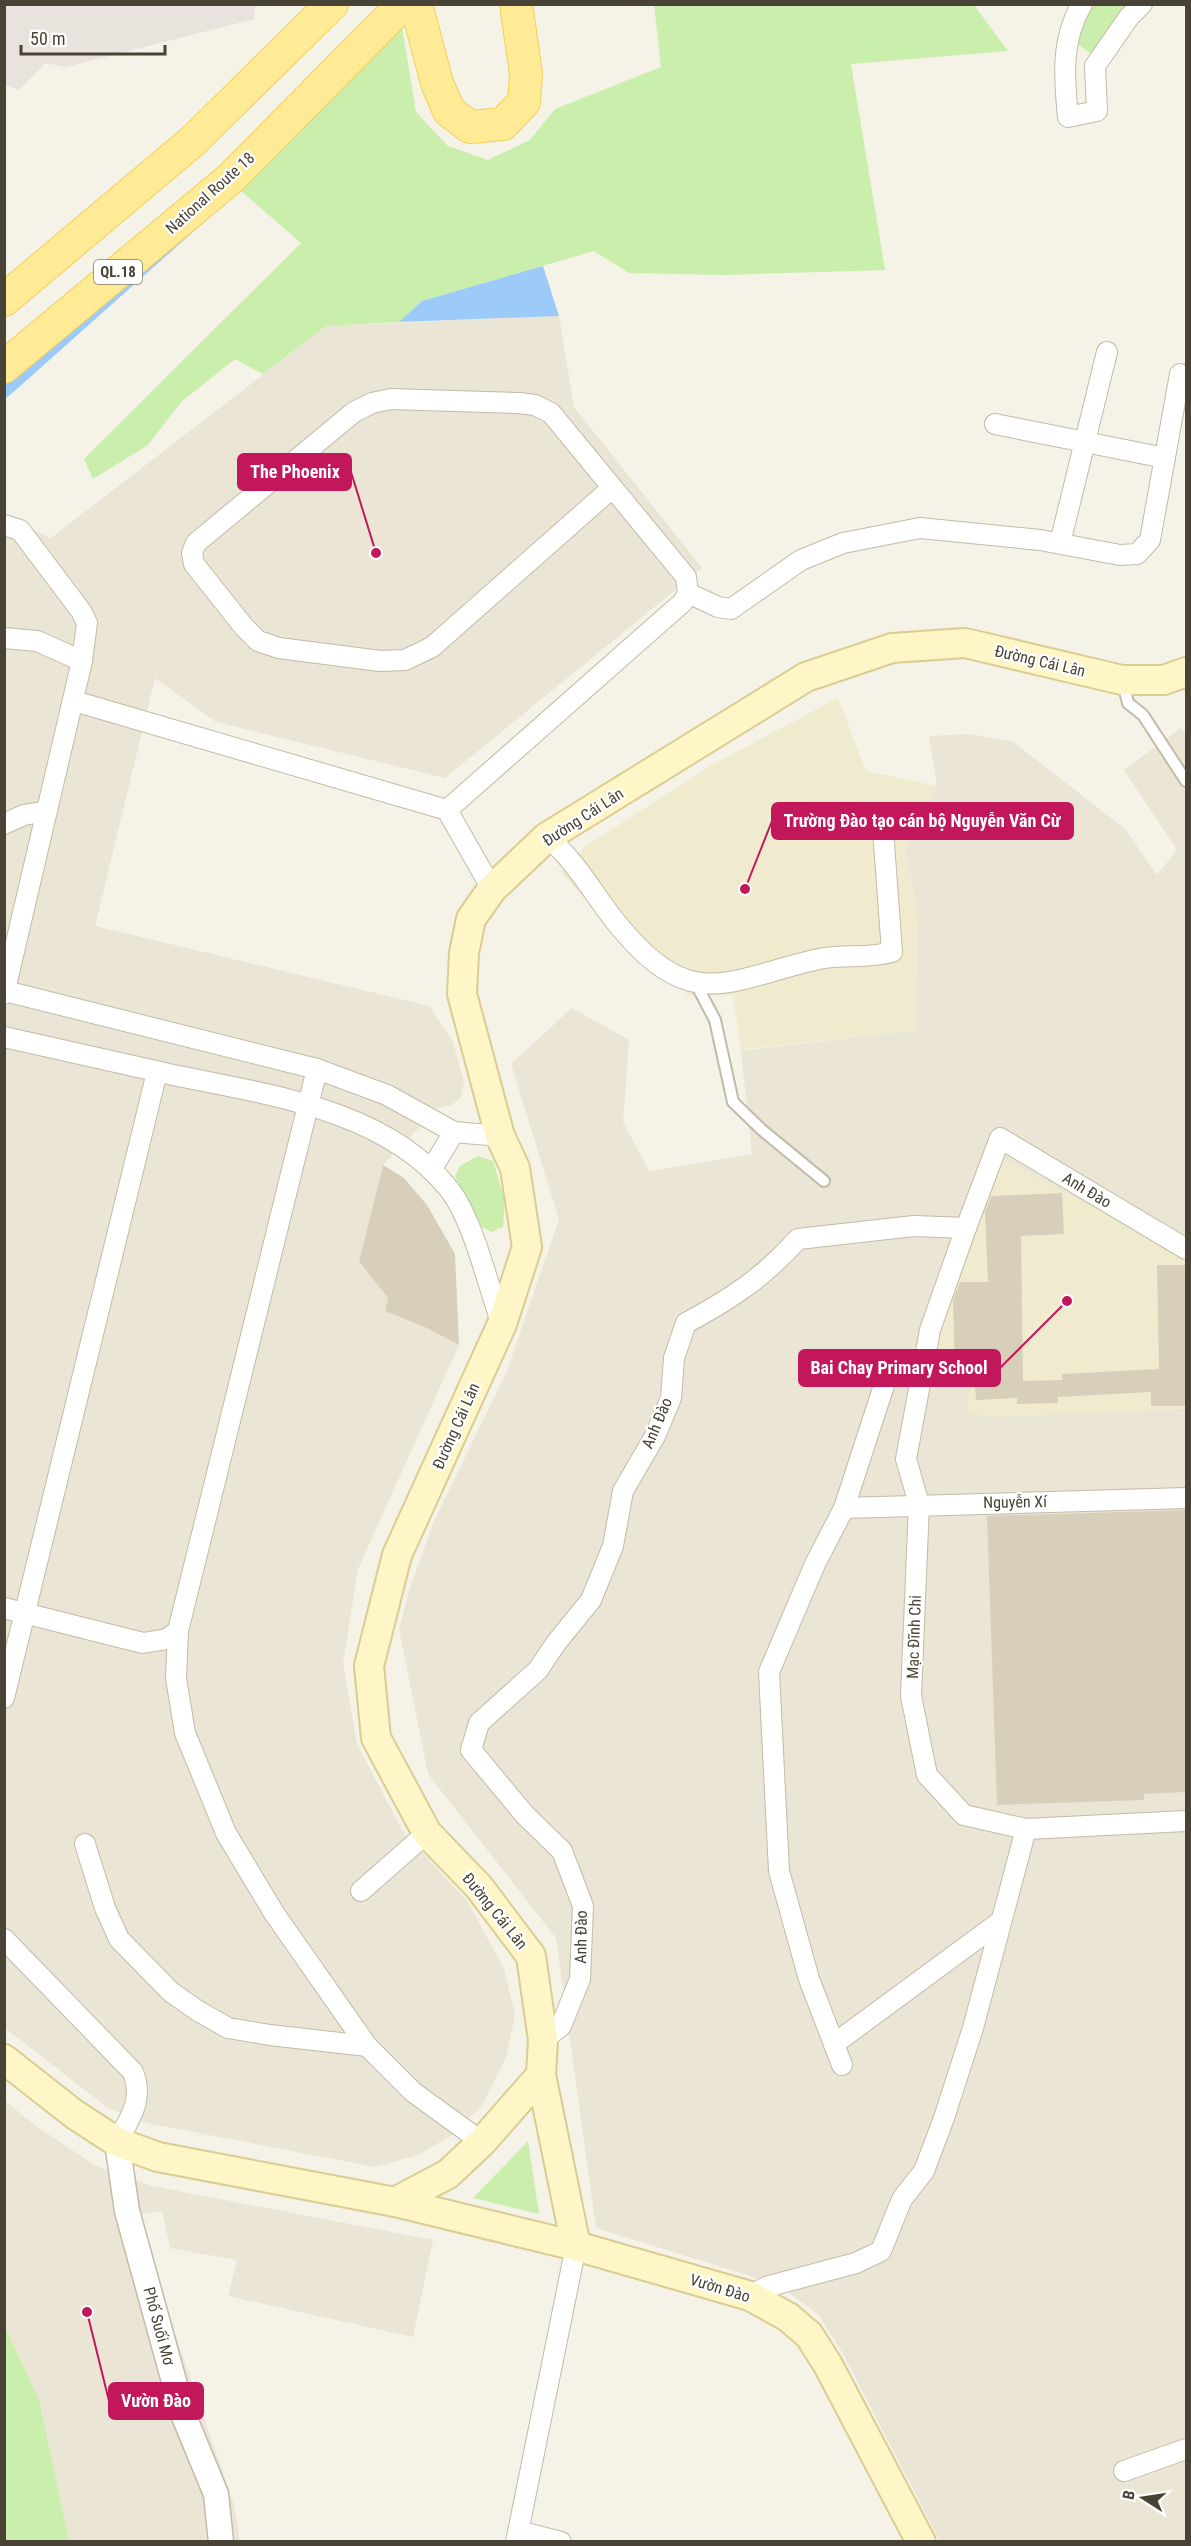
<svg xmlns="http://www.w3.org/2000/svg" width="1191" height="2546" viewBox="0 0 1191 2546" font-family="'Roboto Condensed',sans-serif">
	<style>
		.residential { fill: #eae5d4 }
		.industrial { fill: #e8e3dc }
		.education { fill: #f0eacf }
		.green { fill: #caeeab }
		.water { fill: #9ccbf9 }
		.building { fill: #d8cfbb }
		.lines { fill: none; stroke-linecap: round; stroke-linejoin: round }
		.service-casing { stroke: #c2bba8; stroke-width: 14 }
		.minor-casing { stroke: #c2bba8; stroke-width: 22 }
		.tertiary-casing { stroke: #c2bba8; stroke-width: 27 }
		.secondary-casing { stroke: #dacd91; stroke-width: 32 }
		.primary-casing { stroke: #f2d059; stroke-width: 34 }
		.service { stroke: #fff; stroke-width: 10 }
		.minor { stroke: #fff; stroke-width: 20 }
		.tertiary { stroke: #fff; stroke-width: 24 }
		.secondary { stroke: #fff6c7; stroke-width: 28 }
		.primary { stroke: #ffea96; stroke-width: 32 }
		.labels { text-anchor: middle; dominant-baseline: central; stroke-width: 4.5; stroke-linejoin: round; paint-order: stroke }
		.shield { fill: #fff; stroke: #807b72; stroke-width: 1.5 }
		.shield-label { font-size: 15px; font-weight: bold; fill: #494335 }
		.street-label { font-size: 16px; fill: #494335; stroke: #fff }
		.leader { fill: none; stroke: #c2185b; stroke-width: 2 }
		.callout-dot { fill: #c2185b; stroke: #fff; stroke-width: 2 }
		.callout { fill: #c2185b; stroke: #c2185b; stroke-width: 2 }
		.callout-label { font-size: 18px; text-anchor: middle; font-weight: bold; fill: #fff }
	</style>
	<rect width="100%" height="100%" fill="#f5f2e7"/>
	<g class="residential">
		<path d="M559,316L574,407L702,568L445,778L216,722L155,678L95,926L429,1006L453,1042L464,1081L461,1097L452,1105L438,1108L383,1165L359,1260L388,1298L385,1311L429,1329L459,1345L358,1569L343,1663L357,1744L403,1832L468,1902L504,1969L515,2015L506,2057L481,2107L452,2135L418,2155L375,2167L147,2123L108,2108L5,2028L4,517L51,538L326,326Z"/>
		<path d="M1181,728L1186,734V2541H940L842,2352L818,2314L786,2291L751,2276L596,2228L556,1938L428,1774L399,1629L410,1588L434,1521L507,1371L559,1219L511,1064L572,1008L629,1040L623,1122L649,1171L752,1154L741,1051L916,1030L917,907L905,849L937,786L929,736L969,734L1012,741L1125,829L1157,875L1177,850L1124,770Z"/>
		<path d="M4,2100L36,2126L96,2166L152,2186L433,2240L413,2337L228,2296L237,2260L170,2248L162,2211L139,2215L180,2348L234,2505L240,2541H69L39,2400L5,2327Z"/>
	</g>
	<path class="industrial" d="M5,4H255V5L254,19L66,67L45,63L19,90L5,85Z"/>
	<g class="education">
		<path d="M838,698L866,771L937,786L905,849L917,907L916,1030L741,1050L733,995L691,996L649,971L561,872L586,846L710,766Z"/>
		<path d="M1001,1158L1186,1256V1409L997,1417L966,1413L971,1381L931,1365L938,1334Z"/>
	</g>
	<g class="green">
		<path d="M654,5H974L1008,51L851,64L885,270L724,275L629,273L594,251L422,301L399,322L326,326L263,374L235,359L181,402L148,445L93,479L84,459L301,243L240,190L402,27L416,112L448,146L488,160L530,140L555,109L661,67Z"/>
		<path d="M1090,5H1127L1092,55L1074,41Z"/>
		<path d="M478,1156L493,1161L505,1201L503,1227L491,1232L475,1223L455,1176L460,1166Z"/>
		<path d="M528,2141L539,2214L473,2198Z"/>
		<path d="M5,2327L39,2400L69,2541H5Z"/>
	</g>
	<g class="water">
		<path d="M240,190L18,388L5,399V374Z"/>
		<path d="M543,266L559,316L399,322L422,301Z"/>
	</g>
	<g class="building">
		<path d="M383,1165L404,1178L427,1205L455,1254L459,1345L429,1329L385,1311L388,1298L359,1261Z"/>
		<path d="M1062,1193L1064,1234L1021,1236L1023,1381L1062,1380V1374L1159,1369L1157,1265H1186V1406H1151V1392L1058,1397V1403L1017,1404V1398L976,1400L974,1369H955L953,1300L960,1282H988L985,1211L991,1196Z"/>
		<path d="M1186,1510V1792L1144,1794V1800L997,1805L987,1516Z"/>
	</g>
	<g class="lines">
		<defs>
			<g id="service">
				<path d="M1123,683L1128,703L1143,715L1186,781"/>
				<path d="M696,984L715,1020L733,1102L762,1130L824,1181"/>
			</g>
			<g id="minor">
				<path d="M1082,4C1061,39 1064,78 1068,117L1097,111L1095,66L1129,17L1142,4"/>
				<path d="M995,424L1165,458"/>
				<path d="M4,525L20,530L81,611L87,623L82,661L4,994"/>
				<path d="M1060,543L1107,352"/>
				<path d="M688,593L718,607L731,609L801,560L843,543L920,528L1040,540L1120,555L1137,554L1150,540L1180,374"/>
				<path d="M4,638L37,641L82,661"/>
				<path d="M74,701L447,810L492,889"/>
				<path d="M447,810L683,602L688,593L686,577L551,413L535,405L519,403L391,399L372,403L354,412L196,543L192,553L194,564L244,627L258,641L279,648L380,661L405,660L432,647L612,488"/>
				<path d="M4,824L24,815L47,811"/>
				<path d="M547,837C580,864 597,902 625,933C695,1014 732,978 819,959C843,954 868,959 892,952L882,816"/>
				<path d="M5,991L317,1069L387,1095L454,1132L500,1136"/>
				<path d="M4,1037C59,1049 114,1062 169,1074C263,1094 384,1108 449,1189C474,1221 487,1284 502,1324"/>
				<path d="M431,1170L454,1132"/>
				<path d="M966,1228L930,1330L906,1459L919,1504L911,1696L927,1775L964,1815L1026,1829L1186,1821"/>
				<path d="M844,1508L1186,1498"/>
				<path d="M4,1608L143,1643L167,1639L178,1631L317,1069"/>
				<path d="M178,1631L176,1678L185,1733L226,1833L274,1913L367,2046L413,2092L482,2142"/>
				<path d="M4,1698L157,1072"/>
				<path d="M85,1844L105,1908L119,1939L171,1992L198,2011L228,2028L270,2035L367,2046"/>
				<path d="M361,1891L427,1833"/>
				<path d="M4,1939L133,2072C144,2100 130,2118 117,2142"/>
				<path d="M543,2040L561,2026L580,1979L583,1906L562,1851L525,1815L471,1750L479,1723L538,1670L556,1643L591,1600L613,1546L623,1491L655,1436L671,1398L674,1358L686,1323C731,1299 764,1277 798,1239L914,1226L966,1228L1000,1138L1186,1249"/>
				<path d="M834,2044L1001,1921"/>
				<path d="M842,2065L809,1979L779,1871L769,1672L815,1564L844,1508L890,1367"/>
				<path d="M750,2296L766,2287L856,2263L881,2251L902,2199L924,2171L944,2118L973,2028L1026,1829"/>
				<path d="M1124,2471L1186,2449"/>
				<path d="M518,2531L561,2542"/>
				<path d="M516,2542L576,2246"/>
			</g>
			<path id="tertiary" d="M117,2142L127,2211L183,2414L216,2494L221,2542"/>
			<g id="secondary">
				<path d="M4,2059L74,2114L117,2142L158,2157L395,2202L576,2246L750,2296L788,2317L809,2335L828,2365L921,2542"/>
				<path d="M395,2202L448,2174L482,2142L541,2075"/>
				<path d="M576,2246L541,2075L543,2040L531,1956L479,1887L427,1833L376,1738L369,1666L397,1555L502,1324L527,1247L515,1168L500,1136L462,994L464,953L471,919L492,889L547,837L806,677L892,648L965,643L1122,680H1164L1186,672"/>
			</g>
			<g id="primary">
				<path d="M416,4L437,83L449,111L470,127L503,124L524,102L526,74L516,4"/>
				<path d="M4,300L194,140L332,4"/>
				<path d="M4,367L231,178L403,4"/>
			</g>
		</defs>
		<use href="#service" class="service-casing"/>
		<use href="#minor" class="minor-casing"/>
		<use href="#tertiary" class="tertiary-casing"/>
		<use href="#secondary" class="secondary-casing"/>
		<use href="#primary" class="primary-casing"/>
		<use href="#service" class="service"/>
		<use href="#minor" class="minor"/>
		<use href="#tertiary" class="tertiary"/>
		<use href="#secondary" class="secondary"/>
		<use href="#primary" class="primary"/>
	</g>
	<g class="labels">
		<rect class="shield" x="94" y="260" width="48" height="24" rx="4.5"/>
		<g class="shield-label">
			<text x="118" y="272">QL.18</text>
		</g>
		<g class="street-label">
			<text transform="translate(210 193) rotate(-42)">National Route 18</text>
			<text transform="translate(1040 661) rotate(13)">Đường Cái Lân</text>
			<text transform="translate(583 817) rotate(-33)">Đường Cái Lân</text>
			<text transform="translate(1087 1190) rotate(31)">Anh Đào</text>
			<text transform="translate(657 1423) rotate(-67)">Anh Đào</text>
			<text transform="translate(456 1426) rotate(-66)">Đường Cái Lân</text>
			<text transform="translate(1015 1502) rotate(-1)">Nguyễn Xí</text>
			<text transform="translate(914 1637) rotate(-88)">Mạc Đĩnh Chi</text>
			<text transform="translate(495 1911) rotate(51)">Đường Cái Lân</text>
			<text transform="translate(581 1937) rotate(-89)">Anh Đào</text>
			<text transform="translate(720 2288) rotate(17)">Vườn Đào</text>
			<text transform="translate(159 2326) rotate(75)">Phố Suối Mơ</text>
		</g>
	</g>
	<path class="leader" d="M376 553L351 472M745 889L772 821M1067 1301L1000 1368M87 2312L109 2401"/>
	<g class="callout-dot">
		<circle cx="376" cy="553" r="6"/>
		<circle cx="745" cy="889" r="6"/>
		<circle cx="1067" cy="1301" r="6"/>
		<circle cx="87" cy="2312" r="6"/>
	</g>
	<g class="callout">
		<rect x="238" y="454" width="113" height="36" rx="6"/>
		<rect x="772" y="803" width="301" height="36" rx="6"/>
		<rect x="799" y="1350" width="201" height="36" rx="6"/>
		<rect x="109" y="2383" width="94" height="36" rx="6"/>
	</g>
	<g class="callout-label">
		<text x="295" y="478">The Phoenix</text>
		<text x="922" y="827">Trường Đào tạo cán bộ Nguyễn Văn Cừ</text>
		<text x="899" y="1374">Bai Chay Primary School</text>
		<text x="156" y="2407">Vườn Đào</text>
	</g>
	<rect width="1191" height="2546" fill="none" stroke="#494335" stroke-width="12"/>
	<g transform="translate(1143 2498) rotate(282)" stroke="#ffffff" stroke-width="4.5" paint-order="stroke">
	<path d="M0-4.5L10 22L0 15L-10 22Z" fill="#494335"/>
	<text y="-9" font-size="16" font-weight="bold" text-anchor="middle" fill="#494335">B</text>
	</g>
	<path d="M21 45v9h144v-9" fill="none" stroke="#494335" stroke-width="3"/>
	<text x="30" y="45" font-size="18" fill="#494335" stroke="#ffffff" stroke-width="4.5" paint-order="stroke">50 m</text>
</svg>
